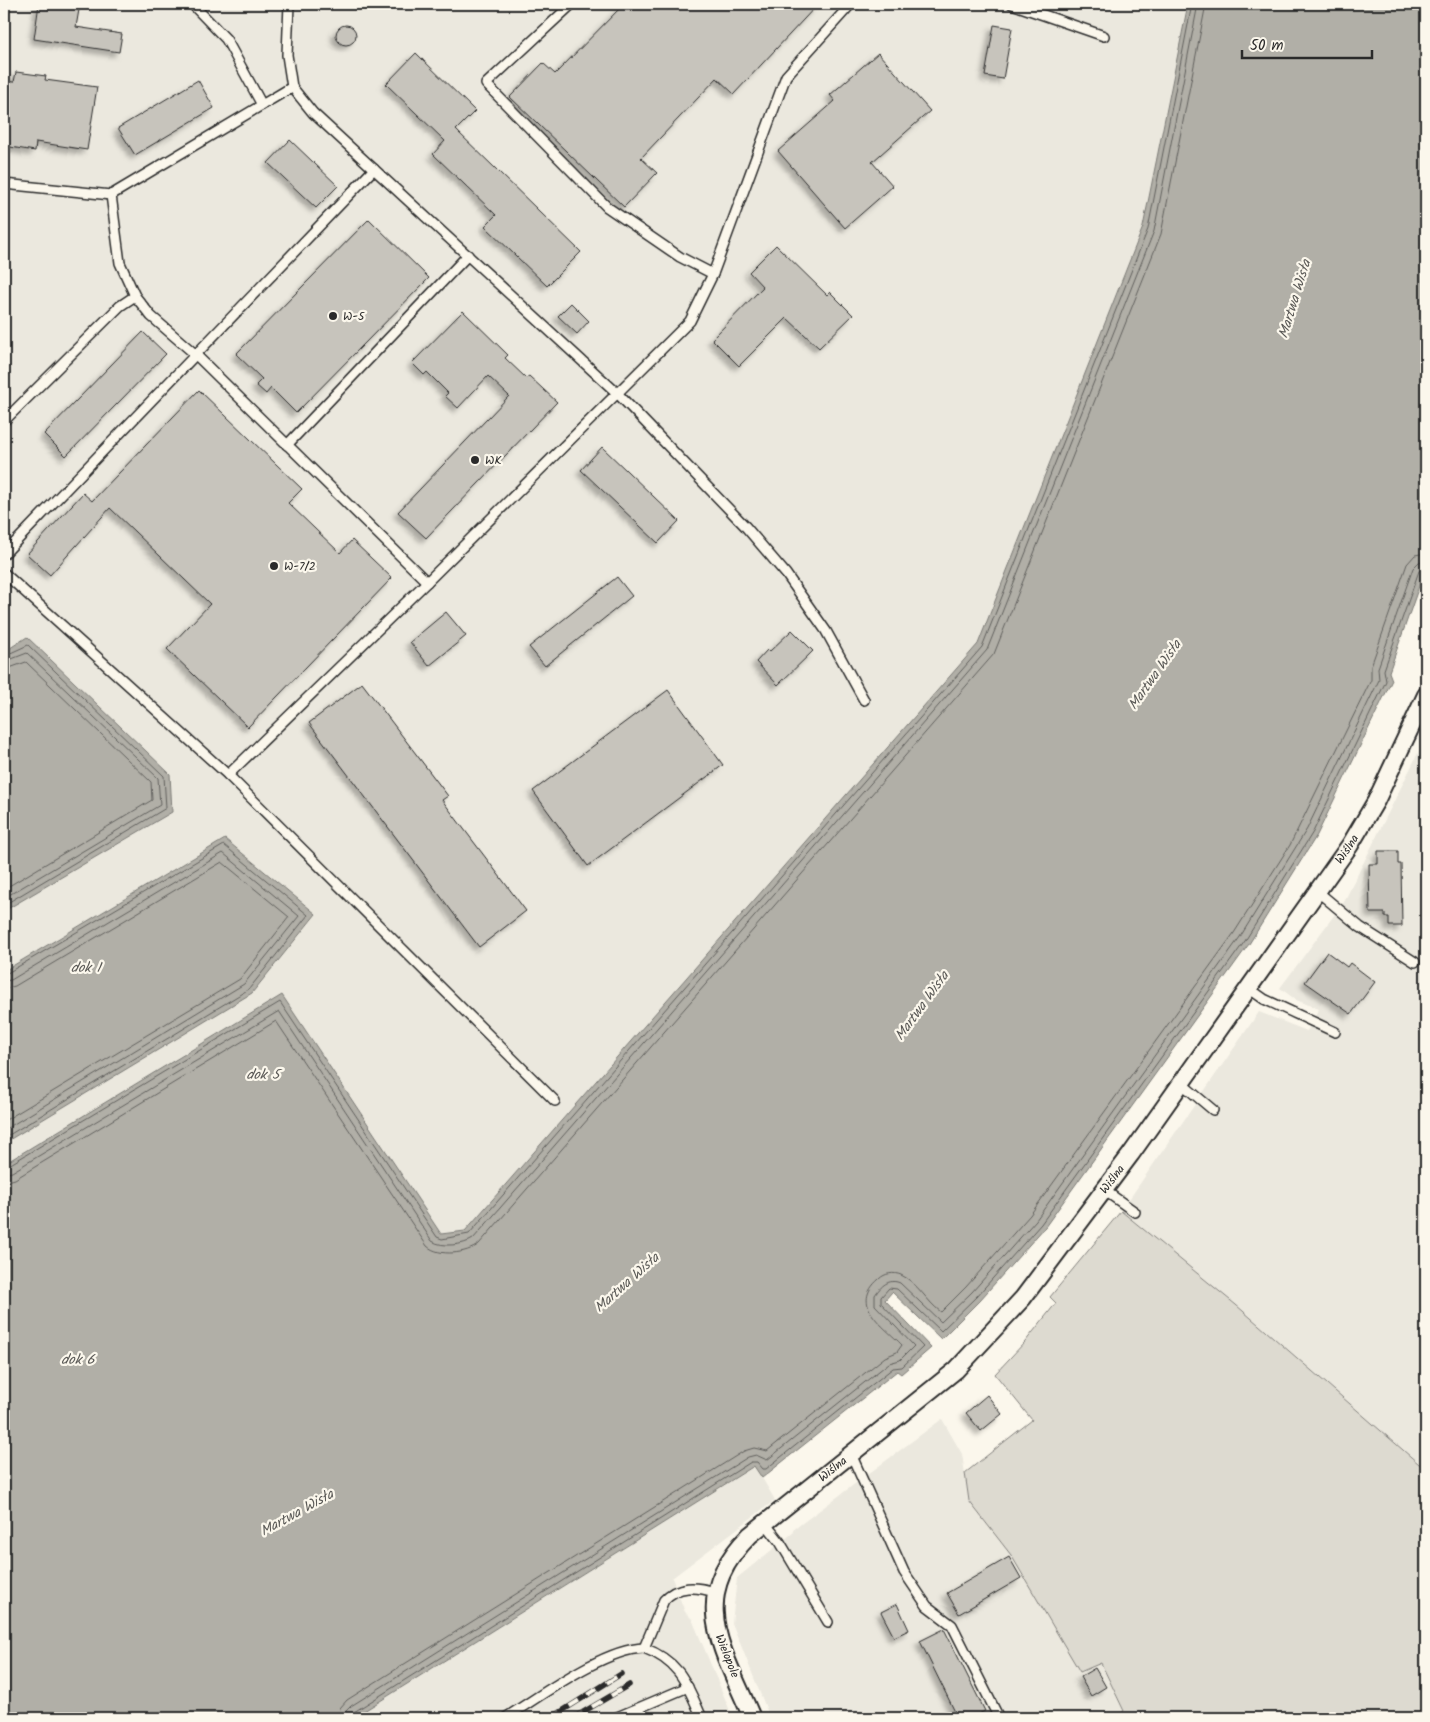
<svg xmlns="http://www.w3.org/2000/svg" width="1430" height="1722" viewBox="0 0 1430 1722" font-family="Kalam,sans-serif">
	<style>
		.built { fill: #ebe8de }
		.green { fill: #dddad0; stroke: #84827e }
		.water { fill: #b1afa7; stroke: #7b7a75 }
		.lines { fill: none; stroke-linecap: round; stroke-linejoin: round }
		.shore { stroke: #61605d; stroke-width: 1 }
		.building { fill: #c7c4bc; stroke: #2b2b2b; filter: url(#shadow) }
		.lane-casing { stroke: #2b2b2b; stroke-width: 12 }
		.street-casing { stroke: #2b2b2b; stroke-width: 20 }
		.lane { stroke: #fbf7ec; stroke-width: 9 }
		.street { stroke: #fbf7ec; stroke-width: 16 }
		.rail-casing { stroke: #2b2b2b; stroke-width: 5.5 }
		.rail { stroke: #fbf7ec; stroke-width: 4; stroke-dasharray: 11; stroke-linecap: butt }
		.poi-dot { fill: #2b2b2b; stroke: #fbf7ec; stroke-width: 2 }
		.labels { text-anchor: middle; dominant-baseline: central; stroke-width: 4.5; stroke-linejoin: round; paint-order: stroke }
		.poi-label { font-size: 12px; fill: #2b2b2b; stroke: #fbf7ec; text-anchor: start }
		.street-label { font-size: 12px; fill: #2b2b2b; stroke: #fbf7ec }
		.water-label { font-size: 14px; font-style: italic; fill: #5a5956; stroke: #fbf7ec }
	</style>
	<defs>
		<filter id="shadow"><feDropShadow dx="-4.5" dy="4.5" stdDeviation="2.5" flood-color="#0004"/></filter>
	</defs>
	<rect width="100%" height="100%" fill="#fbf7ec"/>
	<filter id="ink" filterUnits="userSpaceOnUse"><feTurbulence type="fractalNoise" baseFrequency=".02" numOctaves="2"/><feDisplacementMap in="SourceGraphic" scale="10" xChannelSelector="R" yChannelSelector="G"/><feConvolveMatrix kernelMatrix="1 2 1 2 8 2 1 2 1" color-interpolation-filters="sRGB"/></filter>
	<g filter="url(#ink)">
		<g class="built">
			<path d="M4,4H1188L1143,227L978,644L465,1231L441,1234L282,995L4,1164V1143L252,993L316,915L225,839L4,971V911L172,812L170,774L27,638L4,652Z"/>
			<path d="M1426,737V1470L1236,1305L1121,1211L1259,1012L1307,1031L1319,1009L1296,1000L1280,988L1344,902Z"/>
			<path d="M942,1419L962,1454L969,1501L1011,1555L1081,1672L1100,1662L1124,1712L1113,1718H770L732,1623L737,1578L794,1532L793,1530Z"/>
			<path d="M755,1466L775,1500L672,1578L685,1612L692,1619L733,1718H353Z"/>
		</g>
		<path class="green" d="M1121,1211L1236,1305L1426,1470V1718H1113L1124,1711L1101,1663L1080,1672L1011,1555L969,1501L965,1473L1032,1420L995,1374L1025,1342L1056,1303L1050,1297Z"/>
		<g class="water">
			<path d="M1188,4H1426V566L1389,672L1392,680L1317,835L1249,944L1045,1227L980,1300L941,1339L892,1292L885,1300L931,1348L901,1374L897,1371L762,1478L754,1466L353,1718H4V1164L282,995L441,1234L465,1231L978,644L1143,227Z"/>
			<path d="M27,637L170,774L172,812L4,911V652Z"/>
			<path d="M225,839L316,914L252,993L4,1143V971Z"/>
		</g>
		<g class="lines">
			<g class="shore">
				<path d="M4,656L28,645L164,776L166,808L4,905"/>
				<path d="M4,662L27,653L158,778L160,805L4,898"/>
				<path d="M4,670L26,662L151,782L152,800L4,889"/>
				<path d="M4,975L224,845L308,915L249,989L4,1138"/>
				<path d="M4,981L11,980L223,853L299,916L244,984L4,1130"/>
				<path d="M4,989L15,986L222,862L289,917L240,979L4,1121"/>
				<path d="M4,1168L280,1002L437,1237L442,1239L469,1234L982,647L1148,229L1192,4"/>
				<path d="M4,1174L12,1172L279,1011L432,1241C442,1248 464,1245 473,1239L987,650L1154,231L1198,4"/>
				<path d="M4,1182L15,1179L276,1021L427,1246C439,1257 467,1254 479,1244L994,654L1161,234L1206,4"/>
				<path d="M338,1718L340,1708L347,1700L744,1451L754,1448L767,1451L885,1357L897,1352L902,1345C883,1325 849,1305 879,1279C885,1273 894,1272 901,1275C917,1282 927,1302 941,1312L966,1287L1030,1215L1234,933L1290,845L1371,680V666L1407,564L1415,555L1426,553"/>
				<path d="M345,1718L346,1711L351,1706L748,1457L756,1455L767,1460L889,1363L900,1360L914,1346L875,1305V1295C881,1286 889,1278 900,1283L941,1322L972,1292L1036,1220L1240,937L1307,829L1379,680L1378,668L1413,568L1419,562L1426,560"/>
				<path d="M351,1718L354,1712L751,1462H757L763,1469H766L893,1368L902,1367L923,1347L881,1303V1297L889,1288L897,1289L941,1331L977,1296L1041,1224L1245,941L1313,832L1386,681L1384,670L1419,571L1426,567"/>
			</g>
		</g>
		<g class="building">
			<path d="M39,4H80L76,27L122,34L119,52L34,39Z"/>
			<path d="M624,4H818L734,94L717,78L641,158L657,173L624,207L510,97L543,63L555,74Z"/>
			<path d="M994,25L1012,28L1003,79L985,76Z"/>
			<circle cx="346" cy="35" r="10"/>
			<path d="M416,53L475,111L456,130L581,252L547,286L485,226L496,215L433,154L445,141L386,84Z"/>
			<path d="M878,53L930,111L872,162L893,186L845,228L778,151L835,101L830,95Z"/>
			<path d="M16,72L46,76L45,80L97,87L87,150L36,142L35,151L4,146V81L14,82Z"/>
			<path d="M198,80L214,108L135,155L118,128Z"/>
			<path d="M290,140L338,186L316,208L268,163Z"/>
			<path d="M369,219L429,278L296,413L271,388L266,394L256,385L262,379L236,354Z"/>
			<path d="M776,245L827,295L830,292L853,315L819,348L787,318L739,366L712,339L763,287L749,272Z"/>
			<path d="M571,303L589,321L577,334L558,316Z"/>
			<path d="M463,311L508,355L505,358L526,378L529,376L557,402L426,538L398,512L509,396L488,376L458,408L445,396L448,393L427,372L424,375L412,363Z"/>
			<path d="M143,332L166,354L66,456L44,434Z"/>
			<path d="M199,390L302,489L288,503L340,553L352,540L392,578L248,727L167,649L210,604L110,508L50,575L27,554L83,493L92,501Z"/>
			<path d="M602,447L679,521L658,543L581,470Z"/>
			<path d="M617,577L632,596L545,666L529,647Z"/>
			<path d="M446,612L466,636L429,666L410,642Z"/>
			<path d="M792,630L813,651L778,685L756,662L767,650L769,652Z"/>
			<path d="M362,683L448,796L442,800L526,911L479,947L309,723Z"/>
			<path d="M668,690L723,765L588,866L533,791Z"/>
			<path d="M1378,851H1398V864H1401L1402,926H1389V917H1385V913H1370L1369,864H1378Z"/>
			<path d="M1327,952L1347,967L1350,963L1375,982L1351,1014L1305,982Z"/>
			<path d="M987,1395L1002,1414L981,1431L966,1413Z"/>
			<path d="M1009,1557L1021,1578L959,1614L947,1593Z"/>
			<path d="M897,1604L909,1630L894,1637L881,1612Z"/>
			<path d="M944,1629L985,1711L970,1718H958L920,1641Z"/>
			<path d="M1095,1668L1106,1687L1091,1696L1080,1677Z"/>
		</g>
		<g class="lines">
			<defs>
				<g id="lane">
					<path d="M192,4L226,39L262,105"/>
					<path d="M289,4L287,55L292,87L313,113L618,394L745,526L786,574L826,631L864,700"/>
					<path d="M572,4L486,84L607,207L680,257L713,274"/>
					<path d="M1012,4L1104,36"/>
					<path d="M4,184L111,195L292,87"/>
					<path d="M111,195L120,263L135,296L151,316L196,355L427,582"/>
					<path d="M4,421L120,306L135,296"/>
					<path d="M287,445L468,255"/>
					<path d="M4,554L374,169"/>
					<path d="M4,573L228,775L555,1101"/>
					<path d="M228,775L427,582L690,321L713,274L786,76L851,4"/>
					<path d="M1317,891L1360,927L1415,962"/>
					<path d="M1247,987L1264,999L1335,1032"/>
					<path d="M1181,1083L1213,1110"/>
					<path d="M1104,1190L1135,1212"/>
					<path d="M851,1454L904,1572L927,1606L952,1625L999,1718"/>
					<path d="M765,1523L780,1542L828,1622"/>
					<path d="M505,1718C541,1696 603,1649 644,1648"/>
					<path d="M615,1718L688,1687"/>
					<path d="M702,1718C687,1685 681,1662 644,1648L664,1600C678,1585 696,1586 715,1592"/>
				</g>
				<g id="street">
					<path id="s1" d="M752,1718C723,1648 686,1599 750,1535L956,1370L1023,1298L1131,1154L1350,845L1376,801L1426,695"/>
				</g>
			</defs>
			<use href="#lane" class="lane-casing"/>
			<use href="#street" class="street-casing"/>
			<use href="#lane" class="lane"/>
			<use href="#street" class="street"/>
			<defs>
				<g id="rail">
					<path d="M551,1718L621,1674"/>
					<path d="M573,1718L629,1685"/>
				</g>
			</defs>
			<use href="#rail" class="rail-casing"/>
			<use href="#rail" class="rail"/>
		</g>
	</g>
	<g class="poi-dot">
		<circle cx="333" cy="316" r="5"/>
		<circle cx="475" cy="460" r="5"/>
		<circle cx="274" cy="566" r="5"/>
	</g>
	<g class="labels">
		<g class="poi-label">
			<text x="343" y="316">W-5</text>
			<text x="485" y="460">WK</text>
			<text x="284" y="566">W-7/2</text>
		</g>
		<g class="street-label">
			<text stroke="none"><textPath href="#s1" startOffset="1116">Wiślna</textPath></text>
			<text stroke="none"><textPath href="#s1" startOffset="711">Wiślna</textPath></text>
			<text stroke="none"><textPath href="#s1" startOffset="306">Wiślna</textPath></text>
			<text transform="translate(727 1656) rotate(68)">Wielopole</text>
		</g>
		<g class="water-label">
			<text transform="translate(1295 299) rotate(-73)">Martwa Wisła</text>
			<text transform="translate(1155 675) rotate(-55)">Martwa Wisła</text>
			<text x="86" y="968">dok 1</text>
			<text transform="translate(922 1006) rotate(-54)">Martwa Wisła</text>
			<text x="263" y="1075">dok 5</text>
			<text transform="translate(627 1283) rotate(-42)">Martwa Wisła</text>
			<text x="78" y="1360">dok 6</text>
			<text transform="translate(297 1513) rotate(-29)">Martwa Wisła</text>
		</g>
	</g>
	<rect width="1430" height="1722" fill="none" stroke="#fbf7ec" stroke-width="20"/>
	<rect x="10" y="10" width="1410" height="1702" fill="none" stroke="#2b2b2b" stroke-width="2" filter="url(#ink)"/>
	<path d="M1242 50v8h130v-8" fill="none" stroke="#2b2b2b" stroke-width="2.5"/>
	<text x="1250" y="50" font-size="15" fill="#2b2b2b" stroke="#fbf7ec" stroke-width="4" paint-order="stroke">50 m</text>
</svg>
